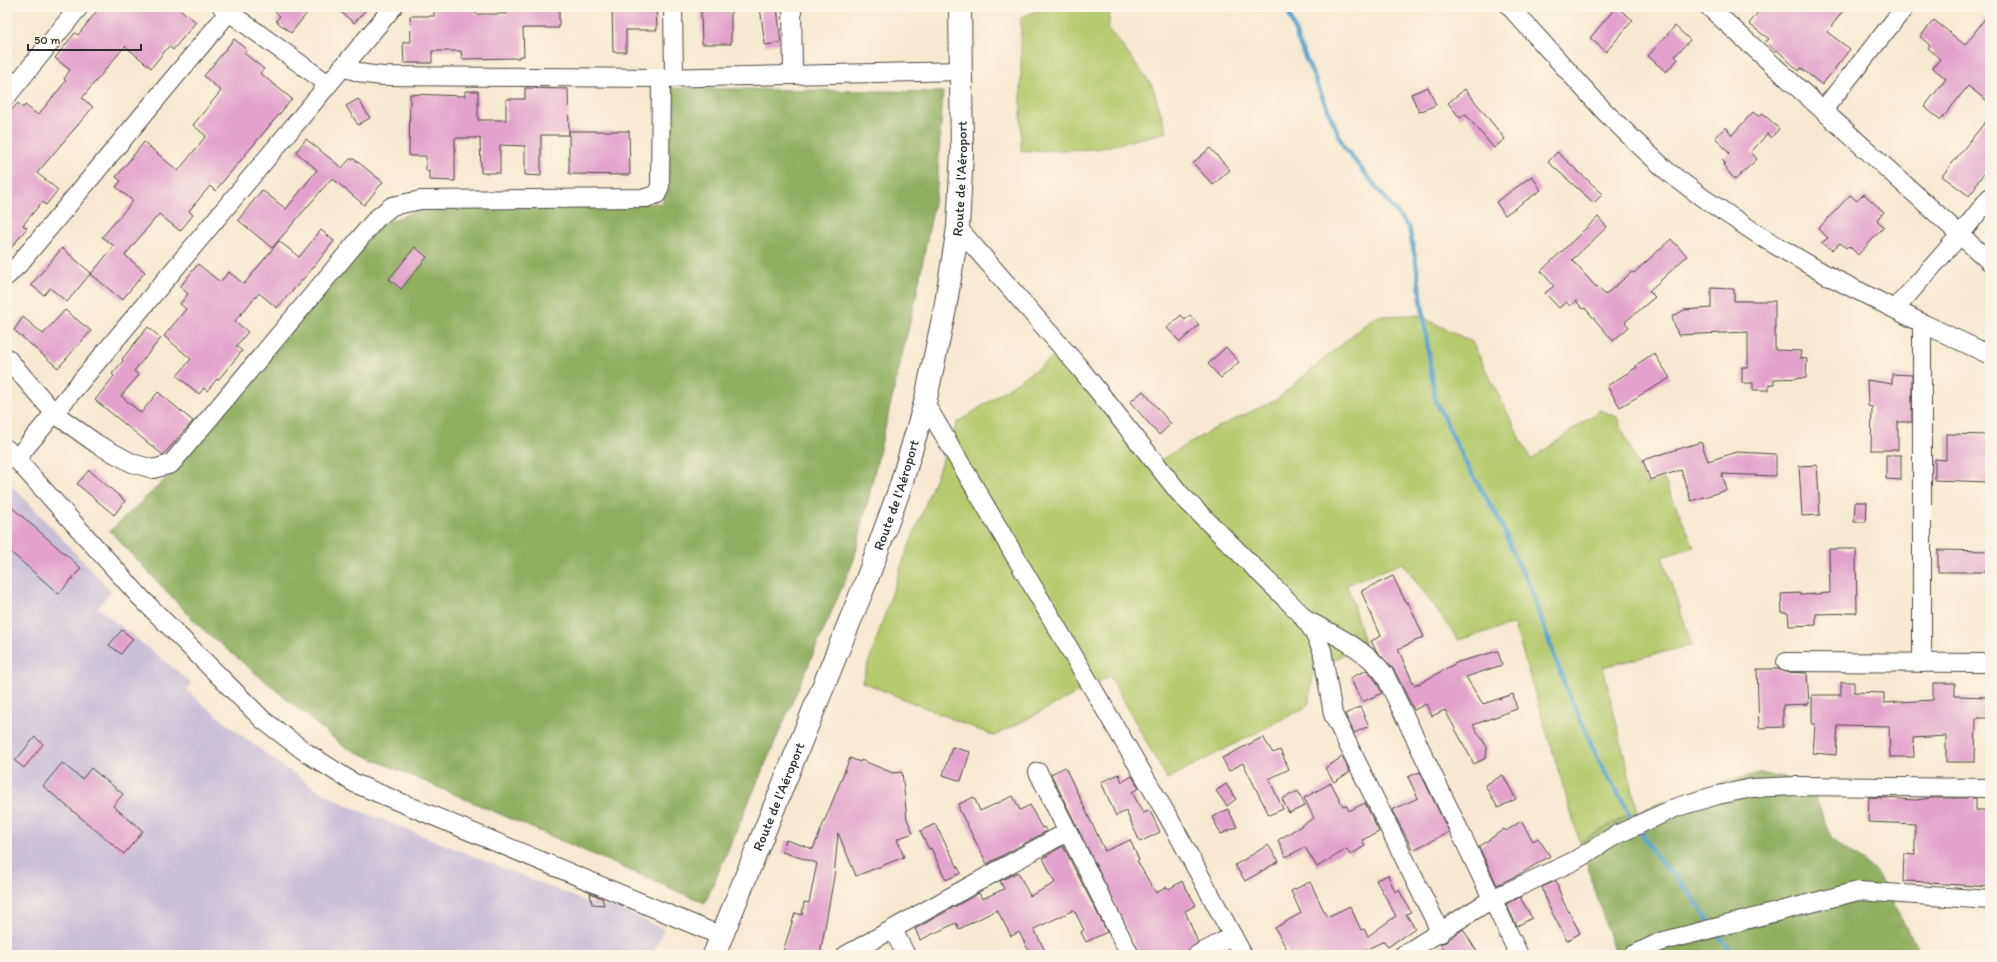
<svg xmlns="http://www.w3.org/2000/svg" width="1997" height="962" viewBox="0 0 1997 962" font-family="Itim,sans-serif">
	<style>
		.industrial { fill: #c9bfd7 }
		.green { fill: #b6ca6e; stroke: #707a4c }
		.forest { fill: #90ae61; stroke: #5e6c46 }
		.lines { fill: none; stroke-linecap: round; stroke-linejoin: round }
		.stream { stroke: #56a2cf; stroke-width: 4.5 }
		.building { fill: #e2a2cb }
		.minor-casing { stroke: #4a4844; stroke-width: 20 }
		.major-casing { stroke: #4a4844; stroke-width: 24 }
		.minor { stroke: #fff; stroke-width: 18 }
		.major { stroke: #fff; stroke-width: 22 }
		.labels { text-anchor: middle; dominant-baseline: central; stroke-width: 3.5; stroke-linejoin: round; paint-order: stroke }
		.street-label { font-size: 14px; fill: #2b2b2b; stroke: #fcf5e5 }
	</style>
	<rect width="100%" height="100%" fill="#fcf5e5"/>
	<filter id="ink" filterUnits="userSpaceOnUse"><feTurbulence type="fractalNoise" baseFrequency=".025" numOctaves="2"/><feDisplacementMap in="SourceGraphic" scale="8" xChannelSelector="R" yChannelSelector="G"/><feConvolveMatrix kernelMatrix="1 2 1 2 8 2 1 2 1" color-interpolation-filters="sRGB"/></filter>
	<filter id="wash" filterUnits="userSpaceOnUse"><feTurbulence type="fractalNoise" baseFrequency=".012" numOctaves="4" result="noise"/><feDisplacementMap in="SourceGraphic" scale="16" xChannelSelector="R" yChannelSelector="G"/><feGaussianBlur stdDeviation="0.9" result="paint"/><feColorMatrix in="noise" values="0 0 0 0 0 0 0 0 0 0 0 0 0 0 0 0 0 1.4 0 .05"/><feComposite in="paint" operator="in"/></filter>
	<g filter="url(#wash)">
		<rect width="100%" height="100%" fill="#f7e9d1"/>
		<path class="industrial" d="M7,480L111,591L98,608L191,682L187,691L236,731L282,766L318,790L346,805L592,904L616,908L664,929L652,955H7Z"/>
		<g class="green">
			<path d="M1048,7H1111L1108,28L1152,85L1167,132L1097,149L1021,151V17Z"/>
			<path d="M1418,315L1472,342L1531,460L1600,410L1617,417L1646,485L1664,479L1694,547L1662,557L1692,645L1603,667L1638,812L1626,816L1580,842L1514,624L1458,640L1403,563L1347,584L1364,643L1314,671L1308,706L1167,779L1110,676L994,736L862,682L902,564L957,423L1057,355L1150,466L1212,430L1276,400L1375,316Z"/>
		</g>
		<g class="forest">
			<path d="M666,88L943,92L937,188L917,292L854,560L705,903L343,746L199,626L110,531L169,476L380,225L421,209L663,203Z"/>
			<path d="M1760,773L1810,784L1832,840L1876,871L1921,955H1615L1580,842L1626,816L1699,789Z"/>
		</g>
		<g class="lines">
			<g class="stream">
				<path d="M1287,7L1298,40L1344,147L1409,228L1416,262L1435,399L1465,462L1500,521L1514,555L1529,585L1564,683L1601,765L1635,822"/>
				<path d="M1639,828L1655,855L1689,892L1711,924"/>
				<path d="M1717,932L1733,955"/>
			</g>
		</g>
		<g id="blocks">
			<g class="building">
				<path d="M100,7H177L196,22L173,50L169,46L151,68L125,46L82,98L93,107L37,173L58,190L46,205L42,202L23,225L27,228L7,253V115L18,103L23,108L25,105L38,115L66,81L64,79L70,70L55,58L75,33L78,35Z"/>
				<path d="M270,7H312L291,33L276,21L280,16Z"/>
				<path d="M335,7H368L354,23Z"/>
				<path d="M434,7H476V14H507V7H559V28H523L524,56H519V58L462,59L461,51H432V63H404L403,42H411L410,16H434Z"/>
				<path d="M612,7H656L657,30H626V52H613Z"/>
				<path d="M760,7H777L781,43L765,45Z"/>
				<path d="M1616,7L1633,20L1606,52L1590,38Z"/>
				<path d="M1762,7H1846L1827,32L1850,49L1822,85L1801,68L1799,71L1777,50L1775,51L1766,41L1769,39L1749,24Z"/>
				<path d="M731,9V44H702L701,10Z"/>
				<path d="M1990,12V103L1968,86L1941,120L1924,107L1946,79L1933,68L1940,59L1928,48L1930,45L1920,37L1934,20L1965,45Z"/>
				<path d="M1675,26L1690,40L1675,56L1678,59L1666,72L1648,56Z"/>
				<path d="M234,39L247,50L244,53L264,69L260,73L292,99L215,191L210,186L189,211L193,215L180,231L159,214L125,255L145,272L122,300L91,274L114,246L102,237L133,201L116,187L121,181L116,177L144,142L178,171L206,136L193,125L221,91L204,76Z"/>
				<path d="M1428,87L1436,105L1419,112L1411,94Z"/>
				<path d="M525,88L568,89L569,135H541V176L525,175V146L500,145V173H481L480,138H455V181L429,180V171H426V156H409L410,94L465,96V91H478V120H506V99H525Z"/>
				<path d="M1465,89L1505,139L1494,148L1465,114L1460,118L1448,103Z"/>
				<path d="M358,99L370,118L358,125L346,106Z"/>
				<path d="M1753,112L1758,116L1763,113L1779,129L1771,138L1767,134L1751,152L1757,159L1735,180L1723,165L1725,163L1722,160L1729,153L1715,137L1726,127L1732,135Z"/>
				<path d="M1990,116V157L1985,163L1989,167L1975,185L1977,186L1969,196L1942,176Z"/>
				<path d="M569,131H629L630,175L569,174Z"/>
				<path d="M306,139L342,168L350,159H354L383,182L364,205L332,178L272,248L238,220L262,190L286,209L317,170L296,152Z"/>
				<path d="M1210,148L1230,170L1213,185L1193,163Z"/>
				<path d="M1557,152L1603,194L1594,203L1548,162Z"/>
				<path d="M1532,176L1541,190L1505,215L1496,202Z"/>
				<path d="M1864,194L1884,212L1877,220L1884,227L1858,255L1849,246L1846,248L1840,243L1832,250L1821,243L1828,238L1818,229L1850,195L1857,201Z"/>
				<path d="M1598,217L1607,227L1572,260L1596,287L1597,286L1605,295L1632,272L1634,273L1671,239L1687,256L1649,291L1655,297L1625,322L1629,327L1613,341L1585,308L1583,309L1576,301L1570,306L1566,302L1559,308L1545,293L1554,286L1541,271Z"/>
				<path d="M321,230L334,241L313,268L277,308L259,293L235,321L248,332L236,346L242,351L218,380L217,379L207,391L204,388L199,394L177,376L191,359L164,336L186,309L180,304L188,294L180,287L198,264L220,282L229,272L244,284L279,241L299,257Z"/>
				<path d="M415,247L427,257L401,289L389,279Z"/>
				<path d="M62,248L91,273L67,302L50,288L44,295L31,285Z"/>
				<path d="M1711,288L1734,289V301H1775V350L1801,351L1800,358L1807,359L1806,378L1774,379V384H1769V390H1753V383H1742V367H1748V332L1678,335L1672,317L1684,310L1711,308Z"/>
				<path d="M65,310L91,331L58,368L14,330L23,317L43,334Z"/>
				<path d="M1181,315L1185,320L1190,315L1199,325L1180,342L1167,328Z"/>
				<path d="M148,327L161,338L134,371L139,375L121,396L141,413L158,392L193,421L163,455L95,400L114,376L112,374L123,361L122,359Z"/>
				<path d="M1226,347L1239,362L1221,378L1208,364Z"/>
				<path d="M1654,353L1670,378L1620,407L1607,386L1637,367L1636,365Z"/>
				<path d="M1892,374L1912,375V422H1898V450H1871L1872,407L1868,406L1867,380L1892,384Z"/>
				<path d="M1143,391L1171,424L1159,435L1130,402Z"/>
				<path d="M1946,434L1990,435L1989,482L1935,480V459L1946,460Z"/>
				<path d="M1701,442L1708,461L1737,452L1776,454V476L1722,474L1727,490L1691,501L1681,470L1650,480L1643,460Z"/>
				<path d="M1886,455H1901V480L1886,479Z"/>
				<path d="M1817,465L1820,515L1802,516L1799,466Z"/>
				<path d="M89,470L125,501L114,515L77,484Z"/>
				<path d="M1855,502H1867L1866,522H1854Z"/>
				<path d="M7,503L81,568L59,594L7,549Z"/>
				<path d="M1829,549H1856L1857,613L1816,614V625L1789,626L1788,613H1782L1781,594L1800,593V595L1830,593Z"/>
				<path d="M1938,550L1990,551V572H1938Z"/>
				<path d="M1393,576L1406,603L1408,602L1424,637L1398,649L1414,685L1419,683V684L1458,662L1498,651L1502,665L1466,677L1483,704L1513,694L1517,709L1473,725L1487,747L1486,758L1474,764L1445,710L1432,716L1426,704L1414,710L1394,670L1375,649L1371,641L1381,636L1361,591Z"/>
				<path d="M122,630L133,639L121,654L109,645Z"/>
				<path d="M1757,669H1778L1786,672L1807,673L1809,704L1783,705V727L1759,728Z"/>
				<path d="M1367,670L1376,681L1382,693L1362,702L1350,678Z"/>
				<path d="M1841,682H1854V692L1884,693V703L1933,700V683H1955V696L1990,697V718H1976L1975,762H1946V736L1913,738L1914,757H1890L1889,726L1838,725L1836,755L1813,753L1815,724H1812V695H1841Z"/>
				<path d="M1360,707L1369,726L1354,733L1345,714Z"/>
				<path d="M35,737L43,744L24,768L15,761Z"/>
				<path d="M1263,737L1273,753L1280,750L1289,769L1269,779L1283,809L1269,815L1243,763L1229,771L1222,758Z"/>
				<path d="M952,747L970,752L961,781L943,775Z"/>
				<path d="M1342,757L1350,772L1334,782L1325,768Z"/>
				<path d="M850,758L860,762L861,760L893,773L902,772L907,819L913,833L897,839L904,857L856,876L838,833L834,877L820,955H782L795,913L802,915L804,902L809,903L817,863L782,852L786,840L813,849Z"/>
				<path d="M62,763L82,779L91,768L123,794L113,806L143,831L124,854L43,786Z"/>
				<path d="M1065,767L1105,851L1130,840L1139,860L1137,861L1156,893L1167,887L1169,889L1182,881L1196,905L1185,911L1198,943L1188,951L1177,955H1140L1051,774Z"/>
				<path d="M1420,772L1449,832L1413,850L1392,810L1418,798L1408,777Z"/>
				<path d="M1119,774L1122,782L1132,776L1139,788L1132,792L1143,813L1150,811L1160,832L1140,842L1126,811L1116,816L1101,782Z"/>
				<path d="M1503,775L1516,799L1498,808L1485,785Z"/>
				<path d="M1331,783L1343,806L1346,805L1349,811L1365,803L1379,832L1362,840L1365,846L1350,855L1347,849L1317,867L1305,847L1286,857L1278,840L1314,818L1304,798Z"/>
				<path d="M1226,784L1236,799L1227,806L1216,791Z"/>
				<path d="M1298,791L1305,806L1289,813L1282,799Z"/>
				<path d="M1013,796L1020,810L1030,805L1039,823L1042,828L1044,827L1047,831L987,864L959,809V804L974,797L980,811Z"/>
				<path d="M1869,797L1916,800L1931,798H1976V810H1990V887L1930,883V882L1903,881L1904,854L1915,855V824L1868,822Z"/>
				<path d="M1228,809L1237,827L1221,834L1212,817Z"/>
				<path d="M1521,821L1533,841L1538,838L1550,856L1520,874L1497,885L1479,847L1504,829L1506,831Z"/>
				<path d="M935,824L961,873L946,880L931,848L929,849L920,831Z"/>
				<path d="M1268,845L1279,861L1245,881L1235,865Z"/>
				<path d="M1063,846L1107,932L1086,942L1081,932L1084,930L1074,910L1034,929L1047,955H1031L1019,932L1011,936L997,910L959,929L956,923L920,940L915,929L979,893L982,899L1004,889L1000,881L1018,872L1030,896L1055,883L1043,858Z"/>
				<path d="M1388,875L1395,892L1399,890L1411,912L1406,914L1415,928L1388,947L1384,941L1355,955H1290L1275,928L1301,913L1291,891L1310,882L1327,917L1350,906L1361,930L1364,929L1368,936L1396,916L1376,880Z"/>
				<path d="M1556,881L1563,901L1580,933L1567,941L1547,903L1542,887Z"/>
				<path d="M590,893L602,898L604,905L592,904Z"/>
				<path d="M1520,897L1532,918L1517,926L1506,904Z"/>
				<path d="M1463,929L1479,955H1448L1440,944L1446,942Z"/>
			</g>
		</g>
	</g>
	<g filter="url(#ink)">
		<use href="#blocks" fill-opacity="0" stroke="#4a4844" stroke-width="1"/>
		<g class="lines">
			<defs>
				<g id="minor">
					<path d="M222,7L328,84"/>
					<path d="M673,7L674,77"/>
					<path d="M792,7L793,74"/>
					<path d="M1510,7L1605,112L1637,143L1667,171L1703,198L1765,239L1825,274L1922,323L1990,355"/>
					<path d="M1709,7L1990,262"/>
					<path d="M342,67L365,74L383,76L661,78L961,71"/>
					<path d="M7,96L79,7"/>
					<path d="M1823,110L1905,7"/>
					<path d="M958,228L1079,367L1181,495L1300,613L1312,629L1322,650L1333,714L1441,933"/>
					<path d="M7,276L19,264L233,7"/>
					<path d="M1896,308L1960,235L1990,197"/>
					<path d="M7,358L55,414L97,444L132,463L153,469L171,464L376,219L392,206L421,200L646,198L657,194L660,186L661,78"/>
					<path d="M925,403L1170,820L1243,955"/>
					<path d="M7,449L141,598L263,720L307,753L354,783L721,936"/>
					<path d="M16,459L393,7"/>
					<path d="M1304,619C1332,633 1366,649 1385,675L1519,955"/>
					<path d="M1786,662L1990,663"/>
					<path d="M1922,663V323"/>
					<path d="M1038,772L1130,955"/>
					<path d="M893,930L906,955"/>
					<path d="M846,955L1067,832"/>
					<path d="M1197,955L1233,936"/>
					<path d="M1403,955L1492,899L1574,861L1616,835L1677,807L1718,795L1752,788L1796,786L1990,788"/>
					<path d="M1633,955L1660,942L1858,891L1990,900"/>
				</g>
				<g id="major">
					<path id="s1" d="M714,955L867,579L900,488L925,403L945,309L958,228L962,152L960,7"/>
				</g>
			</defs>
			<use href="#minor" class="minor-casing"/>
			<use href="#major" class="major-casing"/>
			<use href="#minor" class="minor"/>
			<use href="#major" class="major"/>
		</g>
	</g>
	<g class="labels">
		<g class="street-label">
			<text stroke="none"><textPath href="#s1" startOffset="819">Route de l'Aéroport</textPath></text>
			<text stroke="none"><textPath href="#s1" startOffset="495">Route de l'Aéroport</textPath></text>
			<text stroke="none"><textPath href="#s1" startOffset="171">Route de l'Aéroport</textPath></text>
		</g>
	</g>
	<rect width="1997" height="962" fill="none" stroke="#fcf5e5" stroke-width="24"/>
	<path d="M28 44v6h113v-6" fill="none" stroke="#2b2b2b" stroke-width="2"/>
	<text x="34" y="44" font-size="12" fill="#2b2b2b" stroke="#fcf5e5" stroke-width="3" paint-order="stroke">50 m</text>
</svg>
